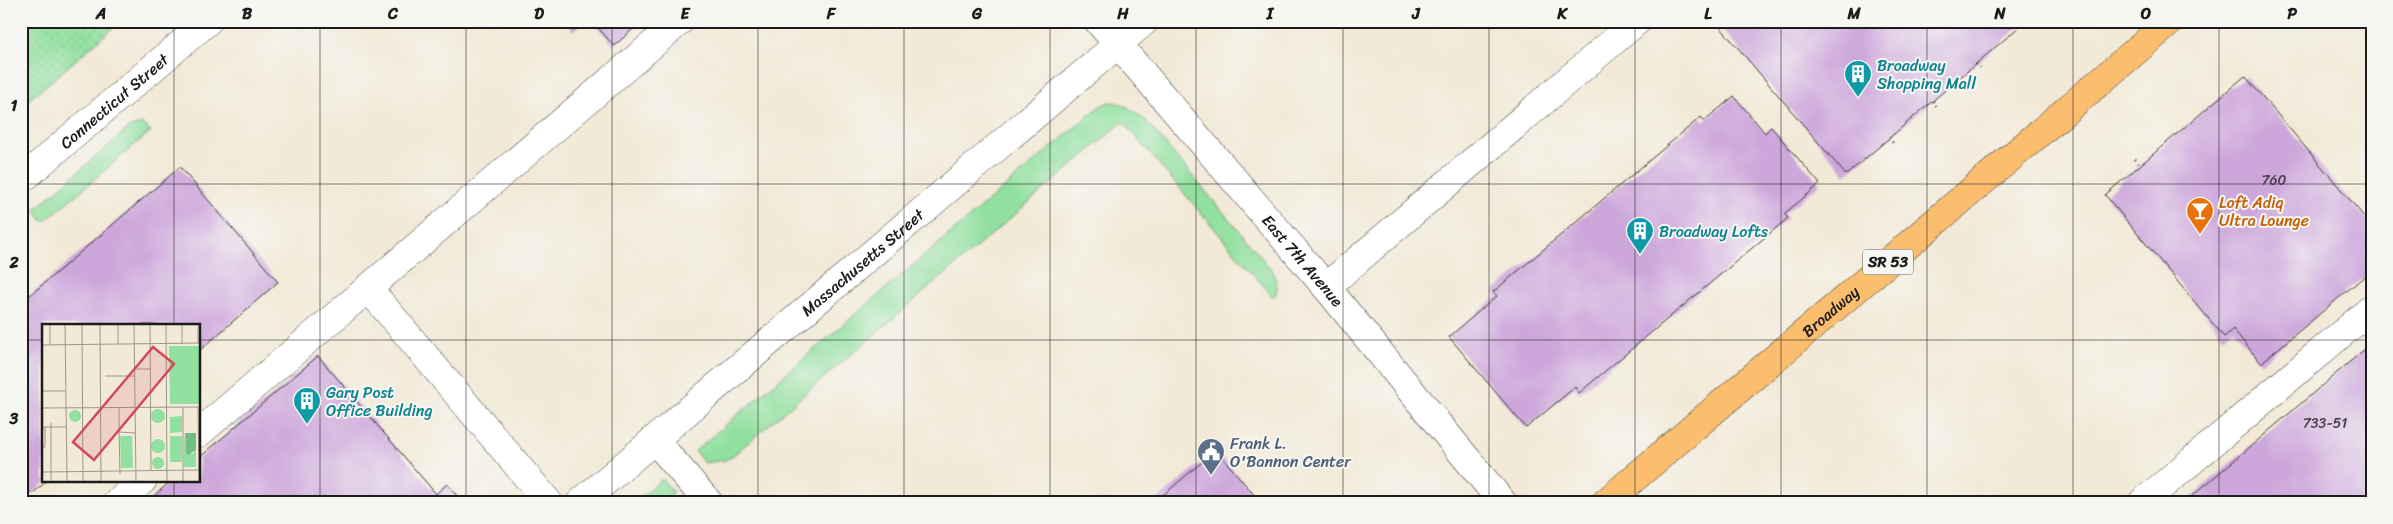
<svg xmlns="http://www.w3.org/2000/svg" width="2393" height="524" viewBox="0 0 2393 524" font-family="Sriracha,sans-serif">
	<style>
		.grass { fill: #91e09f; stroke: #567e5e }
		.park { fill: url(#park-dots); stroke: #567e5e }
		.building { fill: #cda7dc }
		.lines { fill: none; stroke-linecap: round; stroke-linejoin: round }
		.minor-casing { stroke: #3c3b38; stroke-width: 29 }
		.major-casing { stroke: #3c3b38; stroke-width: 29 }
		.path { stroke: #3c3b38; stroke-width: 3; stroke-dasharray: 1 4; stroke-linecap: butt }
		.minor { stroke: #fff; stroke-width: 28 }
		.major { stroke: #fbbe6e; stroke-width: 28 }
		.grid { fill: none; stroke: #1c1c1c; stroke-width: 1; stroke-opacity: 0.55 }
		.labels { text-anchor: middle; dominant-baseline: central; stroke-width: 4; stroke-linejoin: round; paint-order: stroke }
		.number-label { font-size: 14px; fill: #483f4c }
		.shield { fill: #f6f6f2; stroke: #5d5d5c; stroke-width: 1 }
		.shield-label { font-size: 15px; font-weight: bold; fill: #1c1c1c }
		.culture-label { font-size: 16px; fill: #0d838f; stroke: #f6f6f2; text-anchor: start }
		.street-label { font-size: 16px; fill: #1c1c1c; stroke: #f6f6f2 }
		.food-label { font-size: 16px; fill: #c56008; stroke: #f6f6f2; text-anchor: start }
		.service-label { font-size: 16px; fill: #4e5e75; stroke: #f6f6f2; text-anchor: start }
		.inset-road { fill: none; stroke: #9c978c; stroke-width: 1 }
		.view { fill: #d1495b; fill-opacity: 0.15; stroke: #d1495b; stroke-width: 2.5 }
		.inset-edge { fill: none; stroke: #1c1c1c; stroke-width: 2.5 }
		.neatline { fill: none; stroke: #1c1c1c; stroke-width: 2 }
		.grid-label { font-size: 16px; text-anchor: middle; font-weight: bold; fill: #1c1c1c }
	</style>
	<defs>
		<pattern id="park-dots" width="8" height="8" patternUnits="userSpaceOnUse" patternTransform="scale(1.25)"><rect width="8" height="8" fill="#91e09f"/><path d="M2 2h.1M6 6h.1" fill="none" stroke="#7cc088" stroke-width="1.8" stroke-linecap="round"/></pattern>
	</defs>
	<rect width="100%" height="100%" fill="#f6f6f2"/>
	<filter id="ink" filterUnits="userSpaceOnUse"><feTurbulence type="fractalNoise" baseFrequency=".02" numOctaves="2"/><feDisplacementMap in="SourceGraphic" scale="10" xChannelSelector="R" yChannelSelector="G"/><feConvolveMatrix kernelMatrix="1 2 1 2 8 2 1 2 1" color-interpolation-filters="sRGB"/></filter>
	<filter id="wash" filterUnits="userSpaceOnUse"><feTurbulence type="fractalNoise" baseFrequency=".0096" numOctaves="4" result="noise"/><feDisplacementMap in="SourceGraphic" scale="20" xChannelSelector="R" yChannelSelector="G"/><feGaussianBlur stdDeviation="1.12" result="paint"/><feColorMatrix in="noise" values="0 0 0 0 0 0 0 0 0 0 0 0 0 0 0 0 0 1.4 0 .05"/><feComposite in="paint" operator="in"/></filter>
	<g filter="url(#wash)">
		<rect width="100%" height="100%" fill="#f2e9d6"/>
		<g class="grass">
			<path d="M1109,102C1124,101 1133,112 1145,120L1273,271C1275,280 1281,290 1273,297L1123,122L731,457L725,460L704,463L695,451L1100,106Z"/>
			<path d="M142,124L151,131L44,222L34,210L130,127Z"/>
			<path d="M662,479L673,492L664,503H634Z"/>
		</g>
		<path class="park" d="M21,21H121L21,107Z"/>
		<g id="blocks">
			<g class="building">
				<path d="M565,21H585L573,31Z"/>
				<path d="M592,21H642L614,46Z"/>
				<path d="M1715,21H2014L2019,27L1846,175Z"/>
				<path d="M2245,76L2372,226V270L2261,363L2233,329L2224,337L2105,195Z"/>
				<path d="M1734,96L1765,133L1771,127L1820,184L1784,214L1788,218L1579,393L1575,387L1526,428L1449,337L1497,296L1493,292L1701,117L1704,121Z"/>
				<path d="M180,167L278,282L199,351V325H44V480H48L32,494L21,482V303Z"/>
				<path d="M2372,343V503H2184Z"/>
				<path d="M318,356L436,494L447,484L463,503H146L172,480H199V458Z"/>
				<path d="M1216,450L1261,503H1154Z"/>
			</g>
		</g>
	</g>
	<g filter="url(#ink)">
		<use href="#blocks" fill-opacity="0" stroke="#3c3b38" stroke-width="1"/>
		<g class="lines">
			<defs>
				<g id="minor">
					<path id="s1" d="M1098,21L1326,287L1503,503"/>
					<path id="s2" d="M21,180L208,21"/>
					<path d="M1326,287L1637,21"/>
					<path d="M368,288L549,503"/>
					<path d="M199,433L680,21"/>
					<path d="M654,439L709,503"/>
					<path d="M117,503L143,480"/>
					<path id="s3" d="M580,503L1145,21"/>
					<path d="M2142,503L2372,308"/>
				</g>
				<g id="major">
					<path id="s4" d="M1605,503L2171,21"/>
				</g>
			</defs>
			<use href="#minor" class="minor-casing"/>
			<use href="#major" class="major-casing"/>
			<g class="path">
				<path d="M1976,64L1980,68"/>
				<path d="M1933,101L1936,106"/>
				<path d="M1889,138L1893,143"/>
				<path d="M2134,159L2140,165"/>
			</g>
			<use href="#minor" class="minor"/>
			<use href="#major" class="major"/>
		</g>
	</g>
	<path class="grid" d="M174,21V325M320,21V503M466,21V503M612,21V503M758,21V503M904,21V503M1050,21V503M1196,21V503M1343,21V503M1489,21V503M1635,21V503M1781,21V503M1927,21V503M2073,21V503M2219,21V503M21,184H2372M21,340H44M199,340H2372M174,480V503"/>
	<defs>
		<symbol id="building-pin" viewBox="-11 -11 22 30"><path d="M0 17L-7.5 6A9.5 9.5 0 1 1 7.5 6Z" fill="#0f9aa8" stroke="#f6f6f2"/><path d="M-4-6H4V6H1V3H-1V6H-4ZM-2.5-4.3h1.7v1.8h-1.7ZM.8-4.3h1.7v1.8H.8ZM-2.5-1h1.7V.8h-1.7ZM.8-1h1.7V.8H.8Z" fill="#fff"/></symbol>
		<symbol id="bar-pin" viewBox="-11 -11 22 30"><path d="M0 17L-7.5 6A9.5 9.5 0 1 1 7.5 6Z" fill="#e8710a" stroke="#f6f6f2"/><path d="M-6-5H6L.8 .8V4.5H3.5V6h-7V4.5H-.8V.8Z" fill="#fff"/></symbol>
		<symbol id="civic-pin" viewBox="-11 -11 22 30"><path d="M0 17L-7.5 6A9.5 9.5 0 1 1 7.5 6Z" fill="#5c6f8a" stroke="#f6f6f2"/><path d="M-.6-6.5H3V-4.5H.6V-3L4-1V1h2V6H-6V1h2V-1L-.6-3ZM-1.2 2.5V6h2.4V2.5Z" fill="#fff"/></symbol>
	</defs>
	<g fill-rule="evenodd">
		<use href="#building-pin" x="1842" y="58" width="32" height="43"/>
		<use href="#bar-pin" x="2184" y="195" width="32" height="43"/>
		<use href="#building-pin" x="1624" y="215" width="32" height="43"/>
		<use href="#building-pin" x="291" y="385" width="32" height="43"/>
		<use href="#civic-pin" x="1195" y="436" width="32" height="43"/>
	</g>
	<g class="labels">
		<g class="number-label">
			<text x="2274" y="180">760</text>
			<text x="2325" y="423">733-51</text>
		</g>
		<rect class="shield" x="1863" y="249.5" width="50" height="25" rx="4"/>
		<g class="shield-label">
			<text x="1888" y="262">SR 53</text>
		</g>
		<g class="culture-label">
			<text x="1877" y="65">Broadway<tspan x="1877" dy="18">Shopping Mall</tspan></text>
			<text x="1659" y="231">Broadway Lofts</text>
			<text x="326" y="392">Gary Post<tspan x="326" dy="18">Office Building</tspan></text>
		</g>
		<g class="street-label">
			<text stroke="none"><textPath href="#s2" startOffset="122">Connecticut Street</textPath></text>
			<text stroke="none"><textPath href="#s1" startOffset="315">East 7th Avenue</textPath></text>
			<text stroke="none"><textPath href="#s3" startOffset="371">Massachusetts Street</textPath></text>
			<text stroke="none"><textPath href="#s4" startOffset="296">Broadway</textPath></text>
		</g>
		<g class="food-label">
			<text x="2219" y="202">Loft Adiq<tspan x="2219" dy="18">Ultra Lounge</tspan></text>
		</g>
		<g class="service-label">
			<text x="1230" y="443">Frank L.<tspan x="1230" dy="18">O'Bannon Center</tspan></text>
		</g>
	</g>
	<g transform="translate(42 324)">
		<rect width="158" height="158" fill="#f2e9d6"/>
		<path d="M109 92a7 7 0 1 1 14 0a7 7 0 1 1-14 0ZM27 92a6 6 0 1 1 12 0a6 6 0 1 1-12 0ZM140,92V108L128,109V93ZM142,109L144,126L150,130L154,126V143H142ZM78,112H90L91,144H79ZM128,112H140V138H128ZM109 122a7 7 0 1 1 14 0a7 7 0 1 1-14 0ZM110 139a6 6 0 1 1 12 0a6 6 0 1 1-12 0Z" fill="#91e09f"/>
		<path d="M143,109H154V126L146,131L144,129Z" fill="#74be86"/>
		<path d="M127,22H157V80H128Z" fill="#91e09f"/>
		<path class="inset-road" d="M8,0V21M23,0L25,157M40,0L41,157M58,0L59,157M76,0V20M92,0L94,157M108,0L109,147M124,0L125,157M156,0V19M140,20V0M0,21L158,19M93,45H109M63,52H93M0,67H23M141,83V157M156,83L157,157M0,84L158,83M77,84V108L93,109M9,99V157M0,103H25M77,107L78,150M0,123H3V103M0,148L158,146"/>
		<path class="view" d="M111,23L132,40L52,136L31,118Z"/>
		<rect width="158" height="158" class="inset-edge"/>
	</g>
	<rect width="2393" height="524" fill="none" stroke="#f6f6f2" stroke-width="55"/>
	<rect x="28" y="28" width="2338" height="468" class="neatline"/>
	<g class="grid-label">
		<text x="101" y="19">A</text>
		<text x="247" y="19">B</text>
		<text x="393" y="19">C</text>
		<text x="539" y="19">D</text>
		<text x="685" y="19">E</text>
		<text x="831" y="19">F</text>
		<text x="977" y="19">G</text>
		<text x="1123" y="19">H</text>
		<text x="1270" y="19">I</text>
		<text x="1416" y="19">J</text>
		<text x="1562" y="19">K</text>
		<text x="1708" y="19">L</text>
		<text x="1854" y="19">M</text>
		<text x="2000" y="19">N</text>
		<text x="2146" y="19">O</text>
		<text x="2292" y="19">P</text>
		<text x="14" y="111">1</text>
		<text x="14" y="268">2</text>
		<text x="14" y="424">3</text>
	</g>
</svg>
